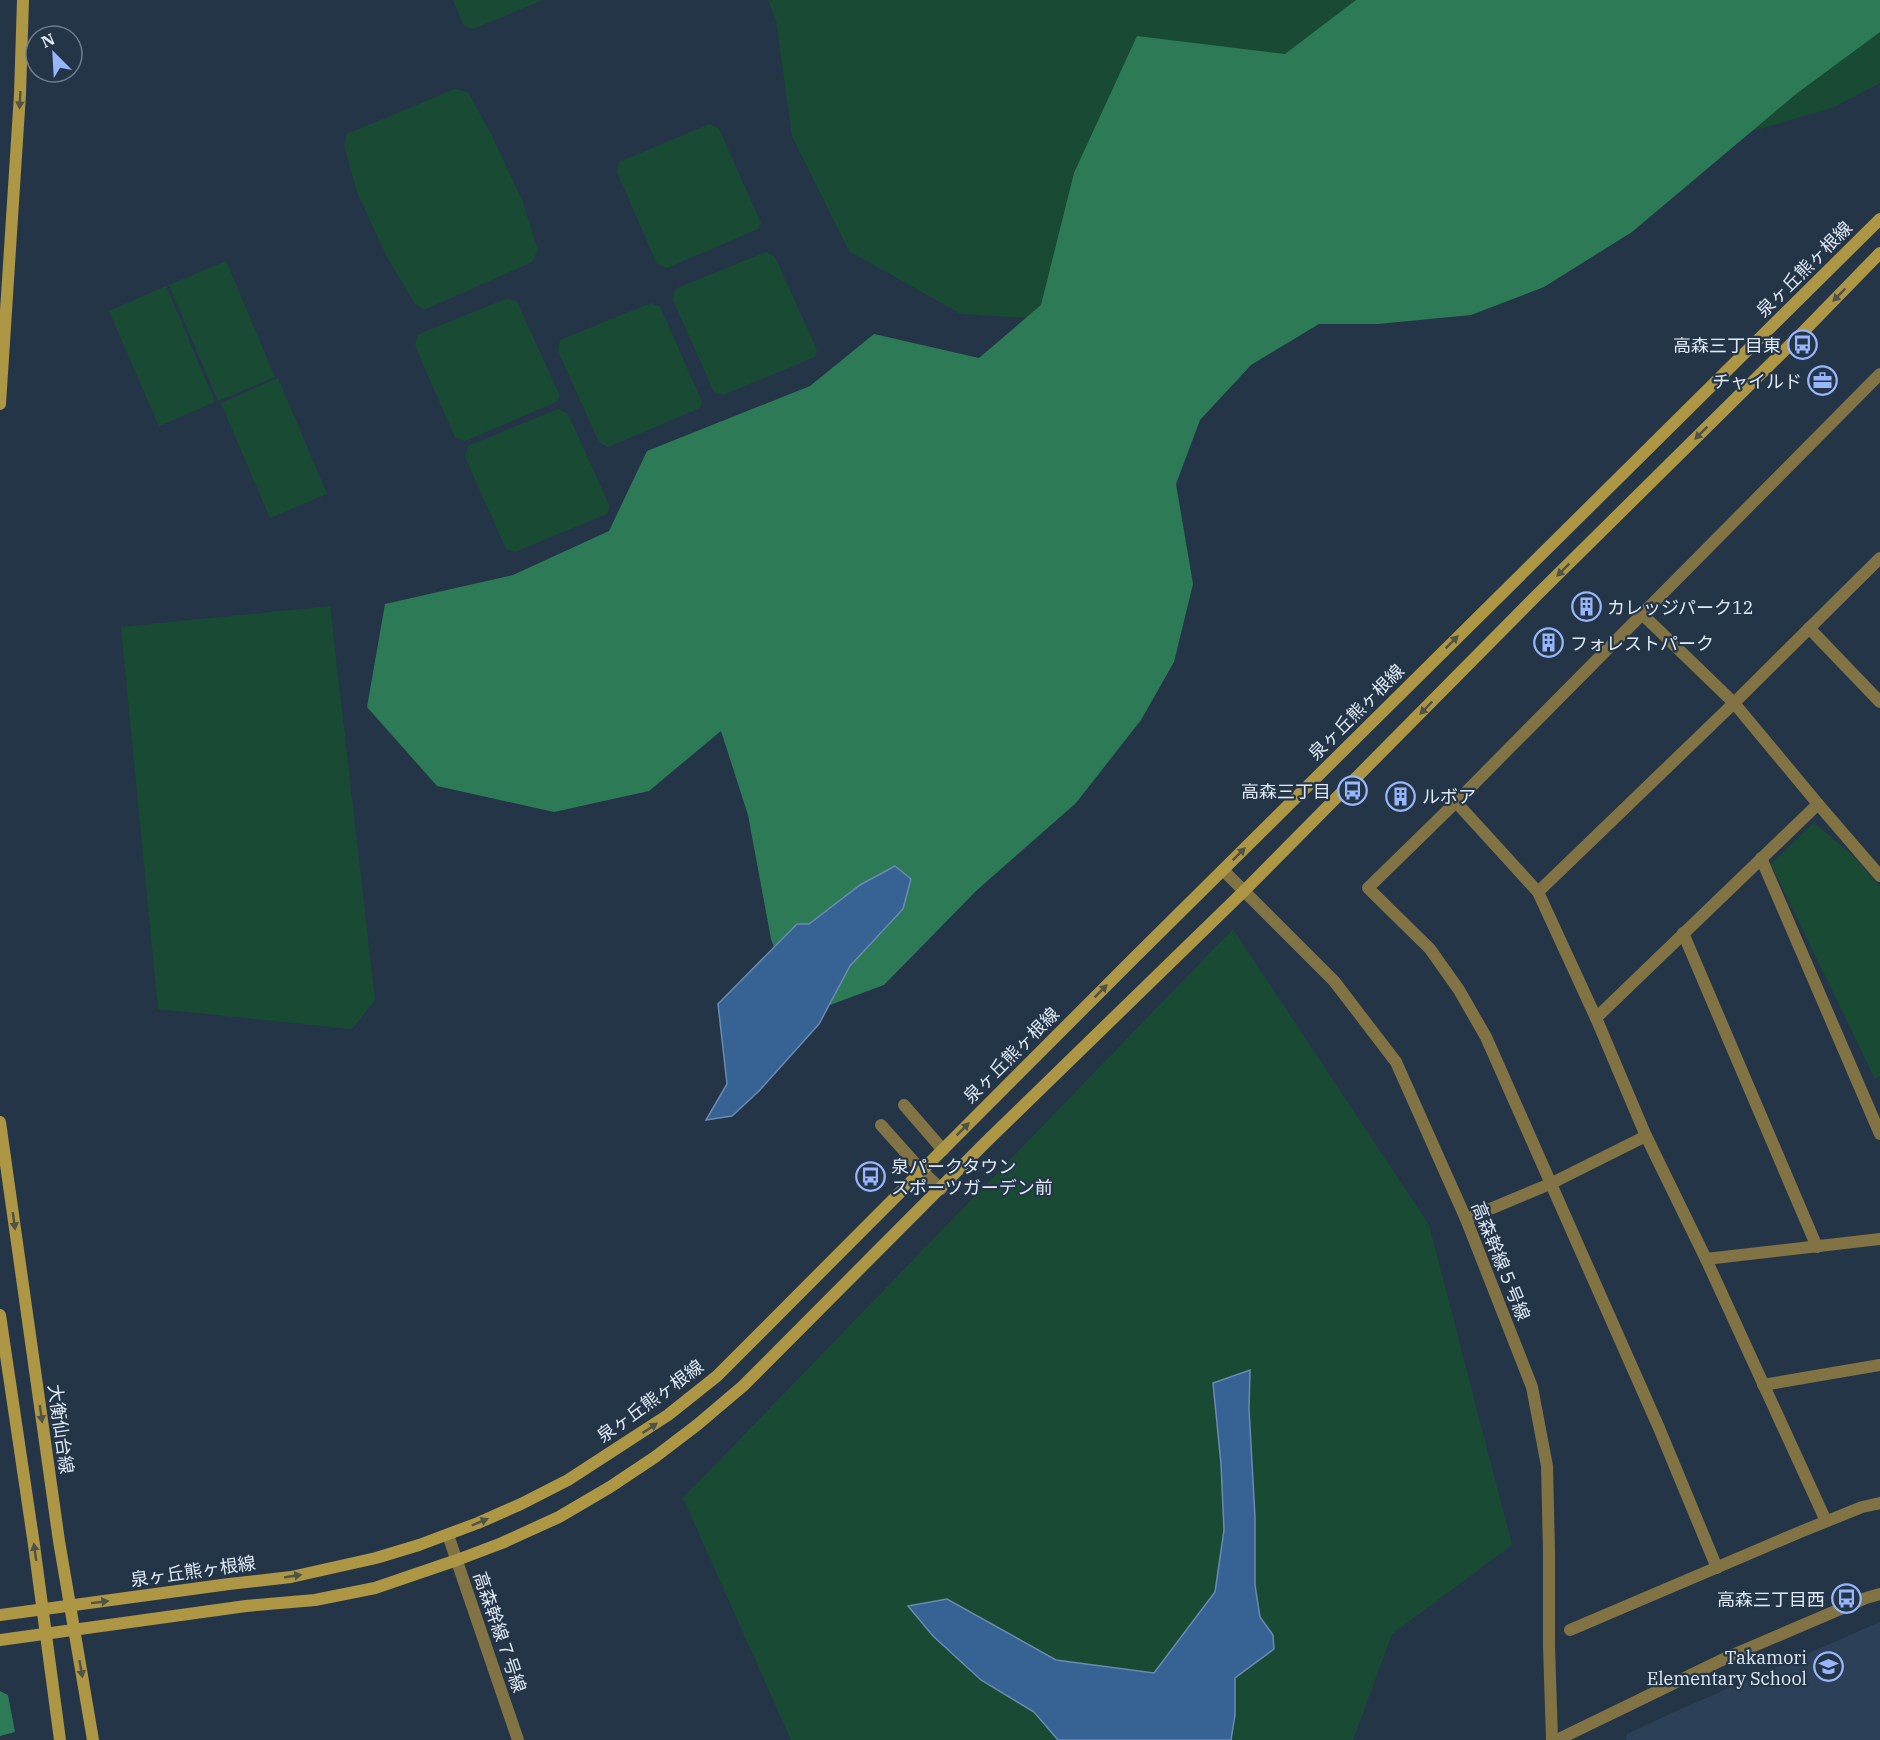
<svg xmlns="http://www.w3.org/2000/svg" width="1880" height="1740" viewBox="0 0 1880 1740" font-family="'IBM Plex Serif','Noto Sans JP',serif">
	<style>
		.built { fill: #2c4058 }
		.green { fill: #194b34 }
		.forest { fill: #2d7a57 }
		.water { fill: #376294; stroke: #698bb1; stroke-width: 1.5 }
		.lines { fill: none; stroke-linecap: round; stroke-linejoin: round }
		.minor { stroke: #817343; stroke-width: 12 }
		.tertiary { stroke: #817343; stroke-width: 12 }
		.secondary { stroke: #ad9644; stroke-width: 12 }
		.oneway { fill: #4e5247 }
		.labels { text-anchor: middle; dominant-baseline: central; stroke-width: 4.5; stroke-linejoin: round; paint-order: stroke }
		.street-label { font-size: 18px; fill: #dfeaf6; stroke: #253548 }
		.poi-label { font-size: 18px; fill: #dfeaf6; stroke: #253548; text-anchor: end }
	</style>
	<rect width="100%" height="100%" fill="#253548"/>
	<path class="built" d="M1880,1622V1740H1626L1627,1734L1674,1712Z"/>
	<g class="green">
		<path d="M453,0H543L473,29L464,26Z"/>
		<path d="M768,0H1880V83L1834,107L1447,222L1084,321L961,314L849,251L792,136L776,20Z"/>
		<path d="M455,89L468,92L492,136L522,200L538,250L532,262L424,310L415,304L387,257L357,192L344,145L347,134Z"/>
		<path d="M710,124L719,129L761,223L758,229L667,268L657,264L617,172L619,162Z"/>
		<path d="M766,252L775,257L817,350L815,357L723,395L714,392L673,300L675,289Z"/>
		<path d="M226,261L275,377L218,401L169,285Z"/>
		<path d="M166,286L215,402L159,426L109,311Z"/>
		<path d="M508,298L517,302L560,396L556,402L465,441L455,437L415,346L417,335Z"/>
		<path d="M651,303L660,307L702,402L700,408L608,447L599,442L558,351L560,340Z"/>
		<path d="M278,378L327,494L270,518L221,403Z"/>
		<path d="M558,409L568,414L610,507L607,514L515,552L506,549L465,457L468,446Z"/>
		<path d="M330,606L375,1000L352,1029L158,1009L121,627Z"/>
		<path d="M1814,823L1854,857L1880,887V1076L1875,1079L1771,864Z"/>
		<path d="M1233,929L1429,1225L1512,1545L1392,1634L1353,1740H791L683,1498Z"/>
	</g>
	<g class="forest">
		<path d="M1356,0H1880V32L1796,94L1632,232L1544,287L1471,315L1378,324H1319L1251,365L1200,420L1176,484L1193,584L1174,662L1141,720L1076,803L976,891L884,985L819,1009L791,995L771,939L748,815L721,731L649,791L554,812L437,786L367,707L385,604L513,575L609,531L647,451L810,386L874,334L979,358L1041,305L1074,173L1137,36L1285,54Z"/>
		<path d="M0,1691L8,1695L15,1732L0,1736Z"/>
	</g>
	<g class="water">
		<path d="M895,866L911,879L903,909L850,966L819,1024L759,1091L732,1116L706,1120L727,1084L718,1004L797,924H809L860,885Z"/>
		<path d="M1250,1370L1249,1409L1255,1517V1585L1260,1617L1273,1635L1274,1649L1235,1678V1715L1231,1740H1058L1034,1712L981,1680L933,1636L908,1606L947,1599L1056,1660L1154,1673L1215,1592L1224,1530L1221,1464L1213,1383Z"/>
	</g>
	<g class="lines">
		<g class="minor">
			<path d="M1641,613L1734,703L1818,804L1880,876"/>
			<path d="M1809,628L1880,702"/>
			<path d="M1456,802L1538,892L1596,1018L1646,1136L1706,1259L1826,1521"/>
			<path d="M1761,858L1880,1134"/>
			<path d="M1538,892L1734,703L1880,558"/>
			<path d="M1683,933L1817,1247"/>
			<path d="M1596,1018L1818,804"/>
			<path d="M904,1105L943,1150"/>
			<path d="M881,1125L922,1171L941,1189"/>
			<path d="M1466,1219L1550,1184L1646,1136"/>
			<path d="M1706,1259L1880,1239"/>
			<path d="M1763,1385L1880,1365"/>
			<path d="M1717,1568L1659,1428L1486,1037L1459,990L1430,949L1368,888L1456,802L1880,374"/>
			<path d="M1570,1630L1800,1532L1862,1507L1880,1503"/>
		</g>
		<g class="tertiary">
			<path d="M1223,870L1334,981L1396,1062L1466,1219L1532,1387L1547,1466L1549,1552V1646L1552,1740"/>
			<path d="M448,1535L518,1740"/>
			<path d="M1557,1740L1728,1657L1866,1598L1880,1594"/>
		</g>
		<g class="secondary">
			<path d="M0,404L20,94L23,0"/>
			<path d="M0,1122L59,1541L93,1740"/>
			<path d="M0,1315L34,1545L60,1740"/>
			<path d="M0,1615L229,1584L291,1577L376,1558L419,1545L478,1523L521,1504L568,1480L668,1415L717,1376L1133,959L1880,219"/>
			<path d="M0,1640L246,1606L315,1600L375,1588L457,1560L502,1543L559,1517L610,1487L655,1457L697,1425L743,1386L986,1142L1244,891L1538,594L1803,332L1880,253"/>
		</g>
	</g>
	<defs><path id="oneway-solid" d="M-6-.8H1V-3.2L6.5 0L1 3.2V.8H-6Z" transform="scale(1.5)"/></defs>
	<g class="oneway">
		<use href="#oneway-solid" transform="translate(20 100) rotate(93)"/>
		<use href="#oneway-solid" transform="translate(1839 295) rotate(134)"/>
		<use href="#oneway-solid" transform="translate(1701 433) rotate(135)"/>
		<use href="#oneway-solid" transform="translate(1563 570) rotate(135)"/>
		<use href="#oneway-solid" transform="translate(1452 642) rotate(-45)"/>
		<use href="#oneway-solid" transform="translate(1426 708) rotate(134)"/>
		<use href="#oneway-solid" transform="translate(1239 854) rotate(-45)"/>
		<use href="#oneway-solid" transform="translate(1101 991) rotate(-45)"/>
		<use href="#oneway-solid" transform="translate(963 1129) rotate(-45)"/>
		<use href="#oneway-solid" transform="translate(14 1221) rotate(82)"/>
		<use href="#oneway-solid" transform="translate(41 1414) rotate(82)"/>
		<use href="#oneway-solid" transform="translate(650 1428) rotate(-34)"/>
		<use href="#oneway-solid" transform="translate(480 1522) rotate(-23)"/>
		<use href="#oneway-solid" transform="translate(35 1552) rotate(-98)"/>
		<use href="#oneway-solid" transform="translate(293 1576) rotate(-9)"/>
		<use href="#oneway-solid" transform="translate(100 1602) rotate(-7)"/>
		<use href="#oneway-solid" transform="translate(81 1669) rotate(80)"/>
	</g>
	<defs>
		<symbol id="bus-ring" viewBox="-11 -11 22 22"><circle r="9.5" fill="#253548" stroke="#97b6fd" stroke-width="1.5"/><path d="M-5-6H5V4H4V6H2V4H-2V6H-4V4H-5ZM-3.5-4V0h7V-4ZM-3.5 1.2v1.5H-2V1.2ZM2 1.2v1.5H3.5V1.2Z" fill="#97b6fd"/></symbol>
		<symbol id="office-ring" viewBox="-11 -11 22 22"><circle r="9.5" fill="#253548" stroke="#97b6fd" stroke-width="1.5"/><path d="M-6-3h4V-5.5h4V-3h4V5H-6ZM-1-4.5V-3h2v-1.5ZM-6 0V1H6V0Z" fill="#97b6fd"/></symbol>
		<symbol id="building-ring" viewBox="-11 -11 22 22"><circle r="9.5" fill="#253548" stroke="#97b6fd" stroke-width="1.5"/><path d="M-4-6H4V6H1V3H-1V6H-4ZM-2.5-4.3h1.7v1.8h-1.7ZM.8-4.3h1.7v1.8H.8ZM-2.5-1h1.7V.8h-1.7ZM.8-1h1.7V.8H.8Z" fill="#97b6fd"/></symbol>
		<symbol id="school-ring" viewBox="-11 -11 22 22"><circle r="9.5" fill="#253548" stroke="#97b6fd" stroke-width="1.5"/><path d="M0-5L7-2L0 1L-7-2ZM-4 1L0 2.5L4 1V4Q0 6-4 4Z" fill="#97b6fd"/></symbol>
	</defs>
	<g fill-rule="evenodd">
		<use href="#bus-ring" x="1786" y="328" width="33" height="33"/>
		<use href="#office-ring" x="1806" y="364" width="33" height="33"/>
		<use href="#building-ring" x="1570" y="590" width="33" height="33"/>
		<use href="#building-ring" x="1532" y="626" width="33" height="33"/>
		<use href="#bus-ring" x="1336" y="774" width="33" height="33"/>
		<use href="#building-ring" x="1384" y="780" width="33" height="33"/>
		<use href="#bus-ring" x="854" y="1160" width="33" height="33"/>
		<use href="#bus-ring" x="1830" y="1582" width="33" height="33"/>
		<use href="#school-ring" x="1812" y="1650" width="33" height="33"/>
	</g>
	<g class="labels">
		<g class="street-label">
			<text transform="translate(1804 269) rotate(-45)">泉ヶ丘熊ヶ根線</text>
			<text transform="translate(1356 712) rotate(-45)">泉ヶ丘熊ヶ根線</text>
			<text transform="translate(1011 1055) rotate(-45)">泉ヶ丘熊ヶ根線</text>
			<text transform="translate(1501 1261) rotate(68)">高森幹線５号線</text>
			<text transform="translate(650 1401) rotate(-36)">泉ヶ丘熊ヶ根線</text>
			<text transform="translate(61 1429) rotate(82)">大衡仙台線</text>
			<text transform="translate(193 1571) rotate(-8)">泉ヶ丘熊ヶ根線</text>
			<text transform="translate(500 1632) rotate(71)">高森幹線７号線</text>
		</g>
		<g class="poi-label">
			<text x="1781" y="345">高森三丁目東</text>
			<text x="1802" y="381">チャイルド</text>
			<text x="1607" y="607" text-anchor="start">カレッジパーク12</text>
			<text x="1570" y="643" text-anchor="start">フォレストパーク</text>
			<text x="1331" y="791">高森三丁目</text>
			<text x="1422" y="796" text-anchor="start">ルボア</text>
			<text x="891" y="1166" text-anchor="start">泉パークタウン<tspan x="891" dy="21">スポーツガーデン前</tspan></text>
			<text x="1825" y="1599">高森三丁目西</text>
			<text x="1807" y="1657">Takamori<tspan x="1807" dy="21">Elementary School</tspan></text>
		</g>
	</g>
	<g transform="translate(54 54) rotate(336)"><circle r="28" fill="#253548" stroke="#6f7d8e" stroke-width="1.5"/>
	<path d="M0-4.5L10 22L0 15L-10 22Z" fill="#97b6fd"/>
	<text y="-9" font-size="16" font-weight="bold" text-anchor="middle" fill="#dfeaf6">N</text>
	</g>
</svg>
